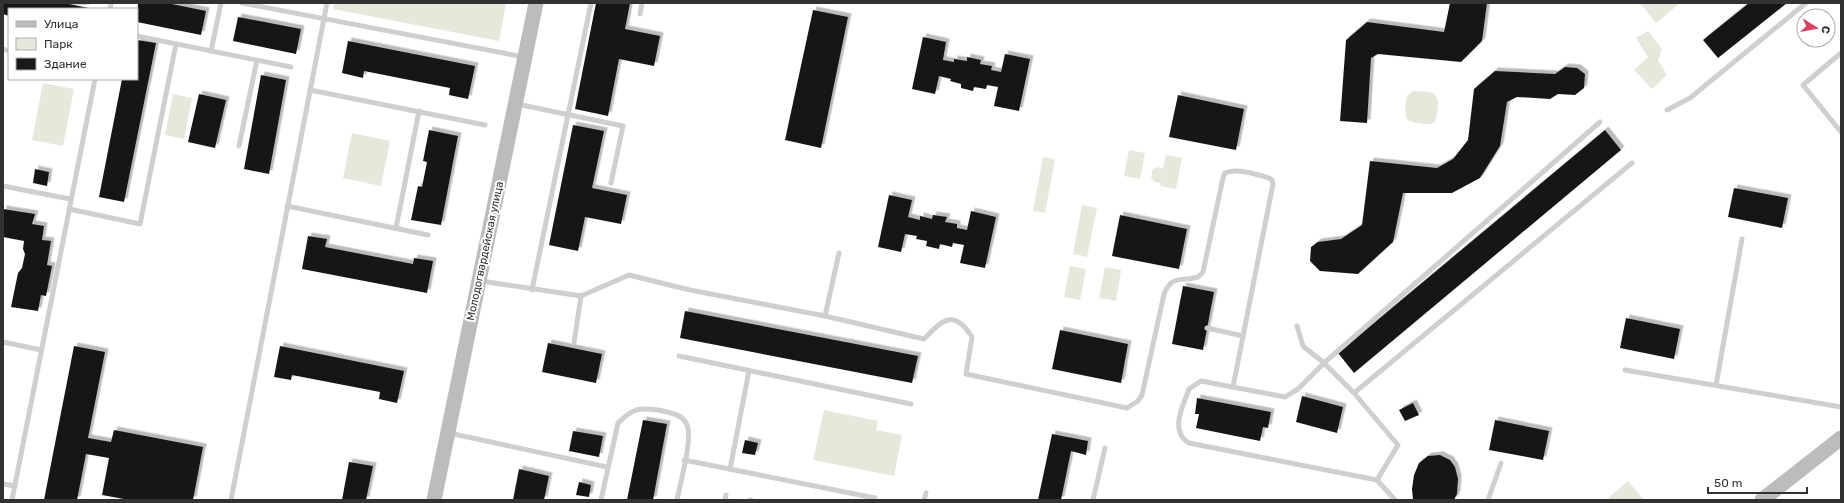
<svg xmlns="http://www.w3.org/2000/svg" width="1844" height="503" viewBox="0 0 1844 503" font-family="Rubik,sans-serif">
	<style>
		.green { fill: #e4e9dc }
		.building { fill: #191919; filter: url(#shadow) }
		.lines { fill: none; stroke-linecap: round; stroke-linejoin: round }
		.lane { stroke: #cfcfcf; stroke-width: 5 }
		.secondary { stroke: #bcbcbc; stroke-width: 15 }
		.labels { text-anchor: middle; dominant-baseline: central; stroke-width: 4; stroke-linejoin: round; paint-order: stroke }
		.street-label { font-size: 11px; fill: #323232; stroke: #fff }
	</style>
	<defs>
		<filter id="shadow"><feDropShadow dx="3.5" dy="-3.5" stdDeviation="0" flood-color="#0004"/></filter>
	</defs>
	<rect width="100%" height="100%" fill="#fff"/>
	<g class="green">
		<path d="M334,3H506L499,41L333,9Z"/>
		<path d="M1640,3H1680L1656,23Z"/>
		<path d="M1648,31L1662,49L1658,60L1667,75L1652,89L1634,70L1648,57L1636,38Z"/>
		<path d="M43,83L74,89L63,146L32,140Z"/>
		<path d="M1413,91C1427,92 1439,89 1438,107C1437,113 1437,118 1434,123C1429,125 1424,124 1418,123C1400,122 1406,109 1407,96Z"/>
		<path d="M173,94L192,98L184,139L165,135Z"/>
		<path d="M352,133L390,141L381,186L343,178Z"/>
		<path d="M1129,150L1145,153L1140,179L1124,176Z"/>
		<path d="M1166,155L1182,158L1176,189L1160,186L1161,183L1154,182L1151,177L1153,169L1159,167L1163,169Z"/>
		<path d="M1043,157L1055,159L1045,213L1033,211Z"/>
		<path d="M1082,205L1097,208L1087,257L1073,254Z"/>
		<path d="M1070,266L1086,269L1080,300L1064,297Z"/>
		<path d="M1105,267L1121,270L1116,301L1099,298Z"/>
		<path d="M824,410L878,421L876,430L902,435L894,476L813,460Z"/>
		<path d="M1628,481L1644,500H1606Z"/>
	</g>
	<g class="building">
		<path d="M3,3H64L89,8L9,9V16L3,14Z"/>
		<path d="M138,3H167L206,11L201,35L137,22Z"/>
		<path d="M596,3H630L625,29L660,36L654,66L619,59L608,116L575,109Z"/>
		<path d="M1450,3H1487L1482,41L1461,62L1378,54L1371,58L1367,123L1340,121L1346,40L1367,22L1444,32Z"/>
		<path d="M1749,3H1787L1718,58L1703,40Z"/>
		<path d="M813,10L848,17L821,148L785,140Z"/>
		<path d="M238,17L301,29L296,54L233,41Z"/>
		<path d="M923,37L946,42L943,60L954,62V59L967,61V57L981,60L980,64L992,66L991,70L1001,72L1005,54L1030,59L1019,111L994,106L998,87L987,85L986,89L974,87L973,91L961,88V84L950,81L951,79L939,76L935,94L912,89Z"/>
		<path d="M137,40L156,43L124,202L99,197L122,79H137Z"/>
		<path d="M348,41L475,66L468,99L449,95L450,88L364,71L363,78L342,73Z"/>
		<path d="M1565,67L1577,68L1585,74L1584,88L1575,95L1558,94L1550,99L1517,97L1507,102L1500,146L1480,178L1452,193H1403L1393,242L1358,274L1320,271L1310,261L1311,247L1318,242L1341,239L1362,225L1370,161L1437,168L1453,159L1468,140L1474,89L1495,71L1555,74Z"/>
		<path d="M261,75L286,80L269,174L244,169Z"/>
		<path d="M199,94L226,100L215,148L188,142Z"/>
		<path d="M1178,95L1244,109L1236,150L1169,137Z"/>
		<path d="M573,125L604,131L592,188L627,195L621,224L585,217L578,251L549,245Z"/>
		<path d="M429,130L458,136L441,225L411,220L418,186L422,187L427,162L423,161Z"/>
		<path d="M1605,130L1621,150L1354,373L1338,353Z"/>
		<path d="M35,169L49,172L47,186L33,183Z"/>
		<path d="M1734,188L1788,198L1782,228L1728,217Z"/>
		<path d="M889,195L912,200L908,217L920,220V216L932,219L933,215L947,217L945,222L957,224V228L967,230L971,211L996,217L985,268L960,263L964,245L953,243L952,247L940,244L939,249L926,246L927,241L916,239L917,236L905,234L901,252L878,247Z"/>
		<path d="M3,209L35,214L32,224L44,226L42,240L51,241L47,265L52,266L46,296L41,295L38,311L11,307L18,273L22,268L25,254L23,249L24,241L3,237Z"/>
		<path d="M1120,215L1187,229L1179,269L1112,256Z"/>
		<path d="M308,236L327,239L325,247L413,264L414,258L433,261L427,293L302,269Z"/>
		<path d="M1183,286L1214,292L1203,350L1172,344Z"/>
		<path d="M685,311L918,356L912,383L680,338Z"/>
		<path d="M1626,318L1680,329L1674,359L1620,348Z"/>
		<path d="M1060,330L1128,344L1121,383L1052,369Z"/>
		<path d="M548,343L602,354L596,383L542,372Z"/>
		<path d="M74,346L105,352L88,438L111,442L114,430L203,447L193,500H129L102,495L109,458L86,454L77,500H44Z"/>
		<path d="M280,346L404,371L397,403L379,399L380,392L292,375L291,380L274,377Z"/>
		<path d="M1302,396L1343,407L1337,433L1296,422Z"/>
		<path d="M1197,398L1271,412L1268,428L1263,427L1260,441L1196,428L1199,414H1195Z"/>
		<path d="M1413,403L1419,415L1405,421L1399,410Z"/>
		<path d="M643,420L667,424L653,500H627Z"/>
		<path d="M1495,420L1549,431L1543,460L1489,450Z"/>
		<path d="M573,431L603,436L599,457L569,451Z"/>
		<path d="M1052,434L1088,441L1086,455L1071,451L1061,500H1038Z"/>
		<path d="M745,440L758,443L755,455L742,453Z"/>
		<path d="M1440,455L1450,460L1455,467L1458,479L1457,494L1454,500H1413L1412,489L1414,475L1419,463L1428,456Z"/>
		<path d="M349,462L373,466L366,500H342Z"/>
		<path d="M519,469L549,476L544,500H513Z"/>
		<path d="M579,482L591,485L589,497L576,495Z"/>
	</g>
	<g class="lines">
		<g class="lane">
			<path d="M242,3L524,57"/>
			<path d="M110,9L111,3"/>
			<path d="M640,14L642,3"/>
			<path d="M137,36L291,67"/>
			<path d="M3,49L9,51"/>
			<path d="M211,51L221,3"/>
			<path d="M1841,53L1803,85L1841,132"/>
			<path d="M310,90L485,125"/>
			<path d="M517,104L623,126L611,183"/>
			<path d="M1667,110L1690,98L1806,3"/>
			<path d="M239,146L257,60"/>
			<path d="M3,186L70,199"/>
			<path d="M287,206L428,235"/>
			<path d="M69,209L140,224L176,44"/>
			<path d="M396,228L419,111"/>
			<path d="M481,281L581,296L629,275L690,290L825,316L924,339C943,319 954,309 972,337L966,374L1127,408L1138,401L1142,395L1164,294C1172,274 1182,282 1198,277L1203,272L1223,178L1225,173C1238,168 1256,174 1269,178L1272,180L1273,184L1233,387"/>
			<path d="M532,290L591,3"/>
			<path d="M825,316L839,253"/>
			<path d="M1297,326L1303,346L1324,363L1298,389L1285,397L1201,381L1189,389C1183,406 1169,431 1189,443L1377,480"/>
			<path d="M1207,328L1243,336"/>
			<path d="M3,342L41,350"/>
			<path d="M574,343L581,296"/>
			<path d="M679,356L911,404"/>
			<path d="M1625,370L1841,407"/>
			<path d="M1716,385L1742,239"/>
			<path d="M1354,393L1632,163"/>
			<path d="M449,433L607,467"/>
			<path d="M684,460L875,498"/>
			<path d="M730,469L749,371"/>
			<path d="M3,484L15,486"/>
			<path d="M12,500L95,79"/>
			<path d="M231,500L327,3"/>
			<path d="M601,500L618,423C632,409 639,407 658,410C668,412 683,414 687,425C693,438 680,484 677,500"/>
			<path d="M725,500L726,495"/>
			<path d="M750,500H751"/>
			<path d="M924,500L926,493"/>
			<path d="M1093,500L1105,448"/>
			<path d="M1395,500L1377,480L1398,445L1354,393L1324,363L1600,122"/>
			<path d="M1488,500L1501,463"/>
		</g>
		<g class="secondary">
			<path d="M434,500L536,3"/>
			<path d="M1762,500L1841,438"/>
		</g>
	</g>
	<g class="labels">
		<g class="street-label">
			<text transform="translate(485 251) rotate(-78)">Молодогвардейская улица</text>
		</g>
	</g>
	<rect width="1844" height="503" fill="none" stroke="#323232" stroke-width="8"/>
	<rect x="8" y="8" width="130" height="72" fill="#ffffff" stroke="#adadad"/>
	<rect x="16" y="21" width="20" height="6" fill="#bcbcbc" stroke="#adadad"/>
	<text x="44" y="28" font-size="12" fill="#323232">Улица</text>
	<rect x="16" y="38" width="20" height="12" fill="#e4e9dc" stroke="#adadad"/>
	<text x="44" y="48" font-size="12" fill="#323232">Парк</text>
	<rect x="16" y="58" width="20" height="12" fill="#191919" stroke="#adadad"/>
	<text x="44" y="68" font-size="12" fill="#323232">Здание</text>
	<g transform="translate(1816 28) rotate(101)"><circle r="19" fill="#ffffff" stroke="#adadad"/>
	<path d="M0-3L7 15L0 10L-7 15Z" fill="#da435f"/>
	<text y="-6" font-size="11" font-weight="bold" text-anchor="middle" fill="#323232">С</text>
	</g>
	<path d="M1708 487v6h99v-6" fill="none" stroke="#323232" stroke-width="2"/>
	<text x="1714" y="487" font-size="12" fill="#323232" stroke="#ffffff" stroke-width="3" paint-order="stroke">50 m</text>
</svg>
